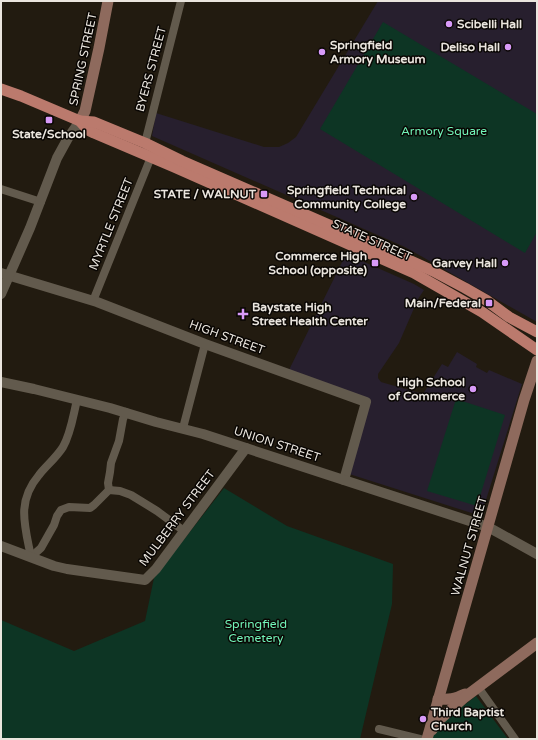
<svg xmlns="http://www.w3.org/2000/svg" width="538" height="740" viewBox="0 0 538 740" font-family="'Varela Round',sans-serif">
	<style>
		.education { fill: #271f2e }
		.green { fill: #0d3524 }
		.lines { fill: none; stroke-linecap: round; stroke-linejoin: round }
		.minor { stroke: #625a4d; stroke-width: 8 }
		.tertiary { stroke: #625a4d; stroke-width: 10 }
		.secondary { stroke: #8e6a5d; stroke-width: 11 }
		.primary { stroke: #bb7a6d; stroke-width: 11 }
		.poi-dot { fill: #d89af8; stroke: #090603; stroke-width: 1.5 }
		.labels { text-anchor: middle; dominant-baseline: central; stroke-width: 3; stroke-linejoin: round; paint-order: stroke }
		.poi-label { font-size: 12px; font-weight: bold; fill: #eae5de; stroke: #090603; text-anchor: end }
		.street-label { font-size: 12px; fill: #eae5de; stroke: #090603 }
		.park-label { font-size: 12px; fill: #72f5b9; stroke: #090603 }
	</style>
	<rect width="100%" height="100%" fill="#221b10"/>
	<g class="education">
		<path d="M378,1H537V322L405,247L152,136L156,113L264,147H279L288,143L296,137Z"/>
		<path d="M346,254L414,284L424,290L418,299L399,343L378,374V378L381,382L423,394L442,364L448,367L457,352L477,364L476,367L487,373L489,370L522,384L481,516L343,472L365,398L289,370Z"/>
	</g>
	<g class="green">
		<path d="M383,22L537,114V232L525,253L320,129Z"/>
		<path d="M456,399L505,415L477,506L427,491Z"/>
		<path d="M224,488L287,526L393,564L392,604L360,739H1V620L74,651L145,621L154,578Z"/>
		<path d="M476,696L508,739H432L434,732L441,723Z"/>
	</g>
	<g class="lines">
		<g class="minor">
			<path d="M145,143L181,1"/>
			<path d="M1,189L41,202"/>
			<path d="M93,301L151,157"/>
			<path d="M183,428L205,344"/>
			<path d="M109,490L108,483L110,472L111,463L119,441L123,419L126,412"/>
			<path d="M31,557L41,548L54,525L57,516L61,510L69,507L90,508L94,505L109,490L120,491L131,495L157,511L184,531"/>
			<path d="M31,557C25,526 16,502 39,475C46,466 56,458 63,447C71,433 73,416 77,400"/>
			<path d="M478,687L515,739"/>
			<path d="M379,729L420,739"/>
		</g>
		<g class="tertiary">
			<path d="M1,273L97,302L205,344L366,402L344,480"/>
			<path d="M1,294L30,228L57,158L68,138L80,121"/>
			<path d="M1,382L34,389L110,408L156,422L203,434L488,527L537,554"/>
			<path d="M1,546L54,566L67,569L145,580L156,569L246,448"/>
		</g>
		<g class="secondary">
			<path d="M80,121L85,111L99,48L108,1"/>
			<path d="M438,699C450,700 454,699 465,694"/>
			<path d="M432,730L438,721L465,697L537,643"/>
			<path d="M427,739L524,400L537,361"/>
		</g>
		<g class="primary">
			<path d="M1,89L21,96L80,121L88,130L94,133L174,167L414,273L482,312L537,350"/>
			<path d="M80,121L94,122L145,143L182,161L382,248L433,271L465,288L486,300L509,317L537,332"/>
		</g>
	</g>
	<g class="poi-dot">
		<circle cx="449" cy="24" r="4"/>
		<circle cx="508" cy="47" r="4"/>
		<circle cx="322" cy="52" r="4"/>
		<rect x="45" y="116" width="8" height="8" rx="2"/>
		<rect x="260" y="190" width="8" height="8" rx="2"/>
		<circle cx="414" cy="197" r="4"/>
		<rect x="371" y="259" width="8" height="8" rx="2"/>
		<circle cx="505" cy="263" r="4"/>
		<rect x="485" y="299" width="8" height="8" rx="2"/>
		<path d="M241 308h4v4h4v4h-4v4h-4v-4h-4v-4h4z"/>
		<circle cx="473" cy="389" r="4"/>
		<circle cx="423" cy="719" r="4"/>
	</g>
	<g class="labels">
		<g class="poi-label">
			<text x="457" y="24" text-anchor="start">Scibelli Hall</text>
			<text x="330" y="45" text-anchor="start">Springfield<tspan x="330" dy="14">Armory Museum</tspan></text>
			<text x="500" y="47">Deliso Hall</text>
			<text x="49" y="134" text-anchor="middle">State/School</text>
			<text x="406" y="190">Springfield Technical<tspan x="406" dy="14">Community College</tspan></text>
			<text x="256" y="194">STATE / WALNUT</text>
			<text x="367" y="256">Commerce High<tspan x="367" dy="14">School (opposite)</tspan></text>
			<text x="497" y="263">Garvey Hall</text>
			<text x="481" y="303">Main/Federal</text>
			<text x="252" y="307" text-anchor="start">Baystate High<tspan x="252" dy="14">Street Health Center</tspan></text>
			<text x="465" y="382">High School<tspan x="465" dy="14">of Commerce</tspan></text>
			<text x="431" y="712" text-anchor="start">Third Baptist<tspan x="431" dy="14">Church</tspan></text>
		</g>
		<g class="street-label">
			<text transform="translate(83 59) rotate(-78)">SPRING STREET</text>
			<text transform="translate(151 69) rotate(-75)">BYERS STREET</text>
			<text transform="translate(111 224) rotate(-68)">MYRTLE STREET</text>
			<text transform="translate(372 240) rotate(24)">STATE STREET</text>
			<text transform="translate(227 337) rotate(20)">HIGH STREET</text>
			<text transform="translate(277 444) rotate(18)">UNION STREET</text>
			<text transform="translate(177 518) rotate(-53)">MULBERRY STREET</text>
			<text transform="translate(469 546) rotate(-74)">WALNUT STREET</text>
		</g>
		<g class="park-label">
			<text x="444" y="131">Armory Square</text>
			<text x="256" y="624">Springfield<tspan x="256" dy="14">Cemetery</tspan></text>
		</g>
	</g>
	<rect width="538" height="740" fill="none" stroke="#eae5de" stroke-width="4"/>
</svg>
